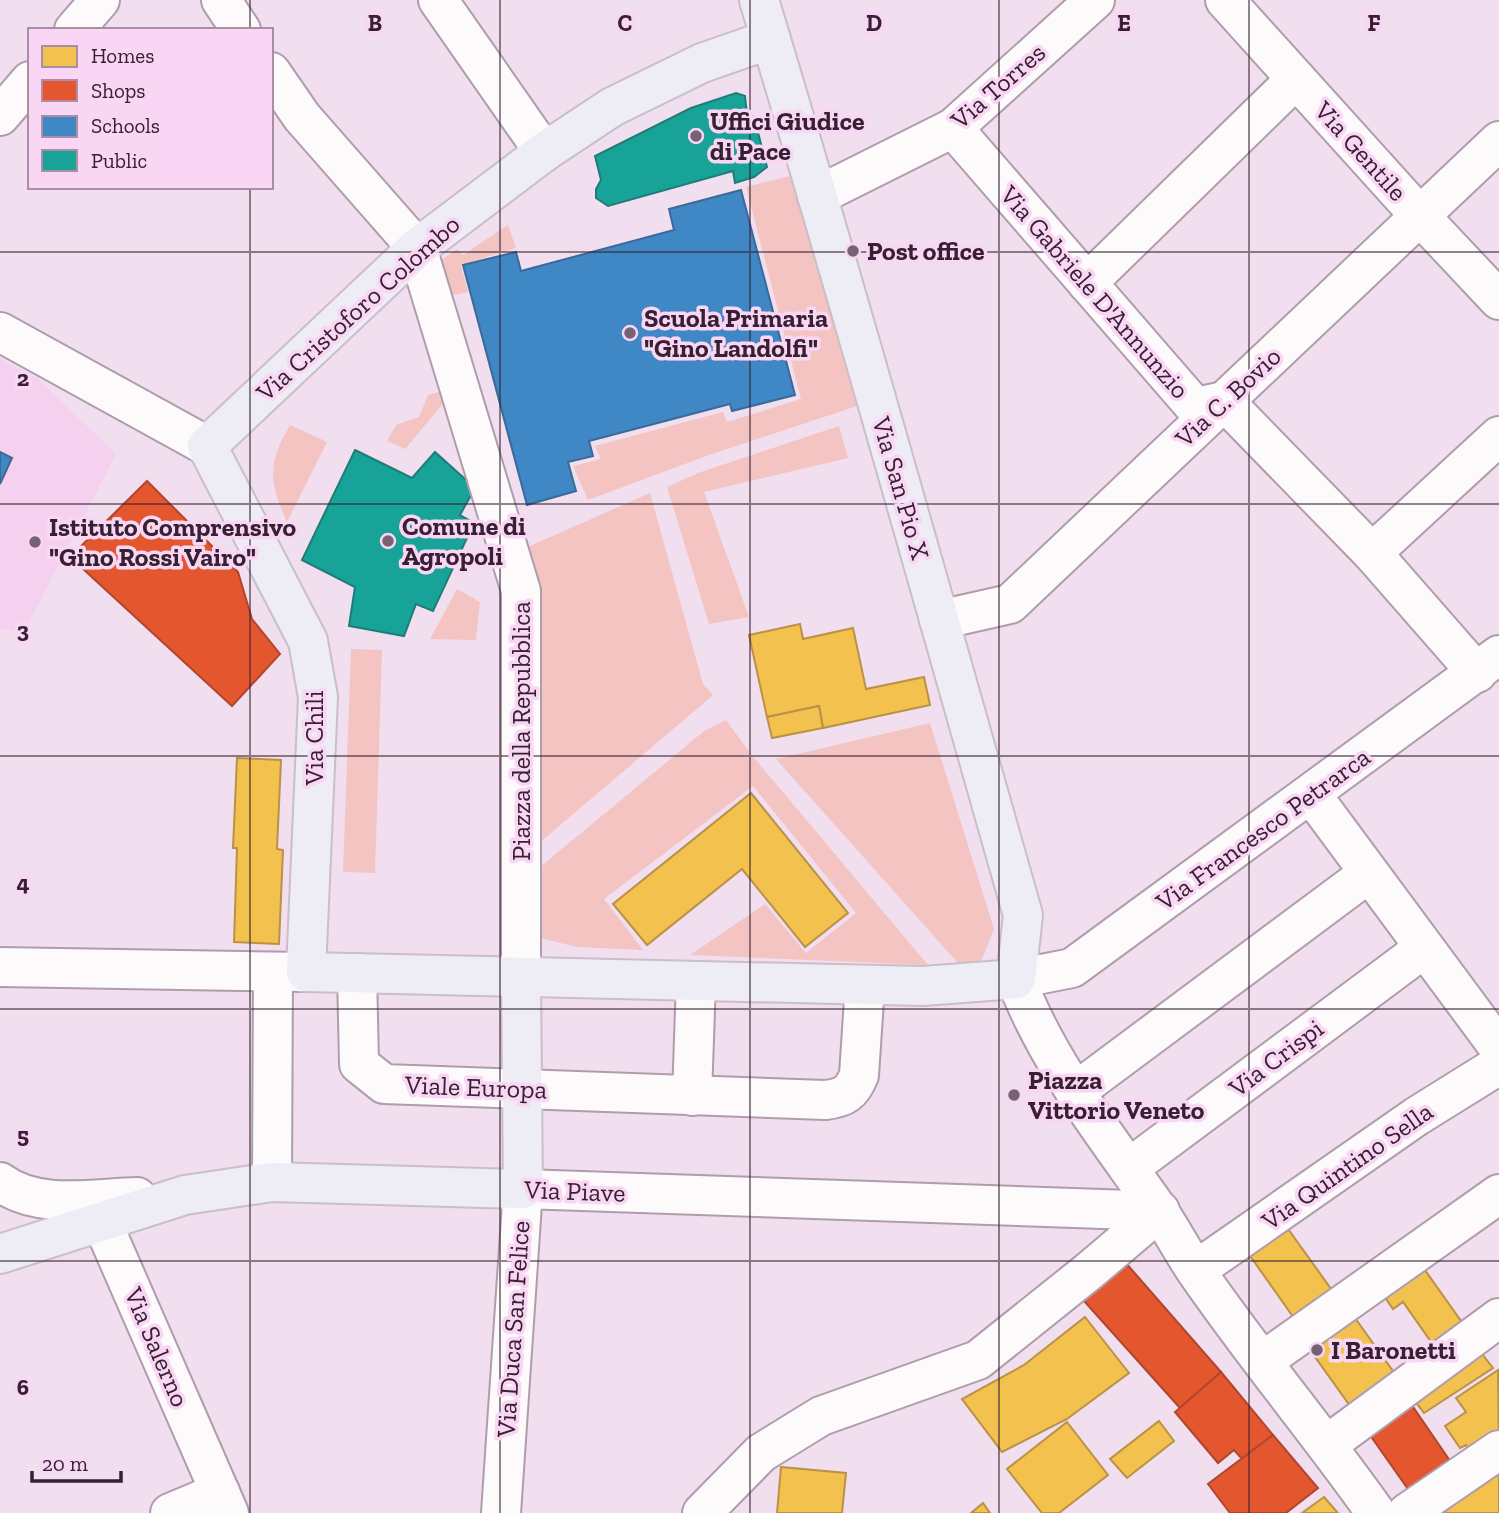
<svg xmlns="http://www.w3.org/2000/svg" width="1499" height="1513" viewBox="0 0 1499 1513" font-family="'Zilla Slab',serif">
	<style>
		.built { fill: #f5d0ef }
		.green { fill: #f4c4c3 }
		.homes { fill: #f2c14e; stroke: #ba9146; stroke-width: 2 }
		.shops { fill: #e4572e; stroke: #b0462f; stroke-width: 2 }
		.schools { fill: #3f88c5; stroke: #3c6999; stroke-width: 2 }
		.public { fill: #17a398; stroke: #207c79; stroke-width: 2 }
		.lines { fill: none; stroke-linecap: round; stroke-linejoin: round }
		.minor-casing { stroke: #af9dac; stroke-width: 42 }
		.major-casing { stroke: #cabec8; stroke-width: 42 }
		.minor { stroke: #fdfafc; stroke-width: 38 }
		.major { stroke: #eeecf5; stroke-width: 38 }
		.grid { fill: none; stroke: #362032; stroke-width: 2; stroke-opacity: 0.55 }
		.poi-dot { fill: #776274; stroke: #f9d6f3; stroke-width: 2.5 }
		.labels { text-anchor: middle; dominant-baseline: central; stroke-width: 7; stroke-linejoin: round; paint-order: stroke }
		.street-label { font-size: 26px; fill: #362032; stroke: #f9d6f3 }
		.poi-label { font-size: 26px; font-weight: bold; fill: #362032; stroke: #f9d6f3; text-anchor: start }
		.grid-label { font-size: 23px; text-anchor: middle; font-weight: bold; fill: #362032; stroke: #f9d6f3; stroke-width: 7; stroke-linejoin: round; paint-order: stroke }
	</style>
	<rect width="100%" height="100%" fill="#f1deee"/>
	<path class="built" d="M0,359L37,378L116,454L24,632L0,629Z"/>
	<g class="green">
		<path d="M802,173L866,403L709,455L588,500L573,466L601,459L595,446L723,412L727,422L801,399L746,187Z"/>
		<path d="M508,225L516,248L461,265L468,292L445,297L433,266L457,249L463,255Z"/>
		<path d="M442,391L446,400L405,449L387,441L396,425L419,417L428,395Z"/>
		<path d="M290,425L327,442L287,522C269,482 267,464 290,425Z"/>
		<path d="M839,426L848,458L704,492L749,617L709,624L667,487L698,473Z"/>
		<path d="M650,493L703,684L713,695L531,850L523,549Z"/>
		<path d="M457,589L480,602L476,640L430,639Z"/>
		<path d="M351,649L382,650L375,873L343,872Z"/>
		<path d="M726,720L750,753L928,965L690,955L765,904L806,953L856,913L753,786L604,899L643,950L577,947L540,938L533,873L704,731Z"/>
		<path d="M930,723L994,929L982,959L965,971L776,759Z"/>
	</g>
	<g class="homes">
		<path d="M800,624L803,639L853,628L866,689L924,677L930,705L823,728L819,706L767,717L749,635Z"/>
		<path d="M819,706L823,728L772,738L767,717Z"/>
		<path d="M237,758L281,760L277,849L283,850L279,944L234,942L237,848H233Z"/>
		<path d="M751,793L848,913L805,947L742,869L647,945L613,904Z"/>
		<path d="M1286,1226L1339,1300L1301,1328L1248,1253Z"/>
		<path d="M1415,1256L1471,1335L1441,1356L1403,1302L1393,1309L1375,1283Z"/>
		<path d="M1345,1304L1403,1385L1358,1417L1300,1336Z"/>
		<path d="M1085,1317L1129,1373L1067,1419L1002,1452L962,1399L1024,1365Z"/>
		<path d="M1475,1345L1493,1368L1424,1413L1415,1401Z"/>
		<path d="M1498,1370L1499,1448L1477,1462L1466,1445L1460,1448L1445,1426L1466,1412L1456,1398Z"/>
		<path d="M1159,1421L1174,1441L1127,1478L1110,1459Z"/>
		<path d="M1067,1422L1108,1475L1059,1513H1042L1007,1469Z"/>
		<path d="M1499,1465V1513H1430Z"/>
		<path d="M781,1467L846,1473L842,1513H777Z"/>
		<path d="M1324,1497L1338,1513H1302Z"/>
		<path d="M983,1503L990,1513H971Z"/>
	</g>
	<g class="shops">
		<path d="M147,481L238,572L252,619L280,654L232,706L70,557Z"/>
		<path d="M1118,1254L1221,1372L1180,1408L1076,1292Z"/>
		<path d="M1221,1372L1273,1435L1242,1459L1234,1450L1218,1463L1175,1412Z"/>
		<path d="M1407,1398L1459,1474L1417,1502L1365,1428Z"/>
		<path d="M1273,1435L1318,1488L1286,1513H1230L1208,1484Z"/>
	</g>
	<g class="schools">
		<path d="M741,190L795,395L732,411L730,404L589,441L593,456L568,462L576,491L527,505L463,265L516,252L521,271L674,230L669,209Z"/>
		<path d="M0,452L12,458L0,484Z"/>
	</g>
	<g class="public">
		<path d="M736,93L745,96L747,115L754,117L767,167L754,177L735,183L733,171L608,206L596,198V189L601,180L595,156L691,108Z"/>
		<path d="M355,450L412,478L435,452L475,488L460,515L474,523L433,611L416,604L404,636L349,626L355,587L302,560Z"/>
	</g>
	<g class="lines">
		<defs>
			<g id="minor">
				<path d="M221,0L241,30"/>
				<path d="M438,0L544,152"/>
				<path d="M1225,0L1420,216L1499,300"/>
				<path d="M74,30L100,0"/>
				<path d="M271,72L302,117L417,248L521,591V977"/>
				<path d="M0,116L30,81"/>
				<path d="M953,128L1195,407L1224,401L1372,553L1477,673"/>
				<path d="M817,196L953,128L1095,0"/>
				<path d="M1087,283L1296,79"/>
				<path d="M0,332L207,446"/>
				<path d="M1372,553L1499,436"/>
				<path d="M939,620L1010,604L1499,141"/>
				<path d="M1311,794L1499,1048"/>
				<path d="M0,967L306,972"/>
				<path d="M357,973L359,1064L384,1084L825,1100C844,1098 852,1093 859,1075L865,985"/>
				<path d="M1075,1092L1369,873"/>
				<path d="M692,1096L696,981"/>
				<path d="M1129,1168L1423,949"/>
				<path d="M0,1182C38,1210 92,1198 137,1197"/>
				<path d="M272,1182L273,972"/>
				<path d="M101,1220L229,1513"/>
				<path d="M1196,1270L1417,1116L1499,1065"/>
				<path d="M1263,1361L1499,1194"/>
				<path d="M1328,1444L1499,1318"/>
				<path d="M170,1513L220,1492"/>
				<path d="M501,1513L523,1189L1160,1211"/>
				<path d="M702,1513L761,1453L821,1416L978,1360L1088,1272L1160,1211"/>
				<path d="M1376,1513C1318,1431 1253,1354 1196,1271C1181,1249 1169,1225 1154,1204C1103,1132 1047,1061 1016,979L1072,968L1499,655"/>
				<path d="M1407,1513L1499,1450"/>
			</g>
			<g id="major">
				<path d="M759,0C851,304 936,610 1023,915L1016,979L923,986L306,972L318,697L308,641L207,446L417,248L544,152L612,107L702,63L771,39"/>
				<path d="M0,1254L185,1195L272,1182L523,1189L521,977"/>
			</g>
		</defs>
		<use href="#minor" class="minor-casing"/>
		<use href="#major" class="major-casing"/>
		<use href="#minor" class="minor"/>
		<use href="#major" class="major"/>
	</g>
	<path class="grid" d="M250,0V30M500,0V1513M750,0V1513M999,0V1513M1249,0V1513M250,187V1513M0,252H1499M0,504H1499M0,756H1499M0,1009H1499M0,1261H1499"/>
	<g class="poi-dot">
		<circle cx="696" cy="136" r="7"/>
		<circle cx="853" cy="251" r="7"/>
		<circle cx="630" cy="333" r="7"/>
		<circle cx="388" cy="541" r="7"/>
		<circle cx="35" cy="542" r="7"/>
		<circle cx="1014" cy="1095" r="7"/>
		<circle cx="1317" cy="1350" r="7"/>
	</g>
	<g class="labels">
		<g class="street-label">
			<text transform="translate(998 86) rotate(-41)">Via Torres</text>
			<text transform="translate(1361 151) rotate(48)">Via Gentile</text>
			<text transform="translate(1095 292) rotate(49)">Via Gabriele D'Annunzio</text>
			<text transform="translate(358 308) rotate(-42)">Via Cristoforo Colombo</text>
			<text transform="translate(1228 397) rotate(-43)">Via C. Bovio</text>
			<text transform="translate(901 488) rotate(74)">Via San Pio X</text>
			<text transform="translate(521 731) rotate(-90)">Piazza della Repubblica</text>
			<text transform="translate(314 738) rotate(-90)">Via Chili</text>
			<text transform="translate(1263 829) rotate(-36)">Via Francesco Petrarca</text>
			<text transform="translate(1276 1058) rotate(-37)">Via Crispi</text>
			<text transform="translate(476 1087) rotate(2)">Viale Europa</text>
			<text transform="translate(1347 1166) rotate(-35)">Via Quintino Sella</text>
			<text transform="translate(575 1191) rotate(2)">Via Piave</text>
			<text transform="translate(513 1329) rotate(-86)">Via Duca San Felice</text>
			<text transform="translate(157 1347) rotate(67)">Via Salerno</text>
		</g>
		<g class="poi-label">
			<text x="710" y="121">Uffici Giudice<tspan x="710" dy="30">di Pace</tspan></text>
			<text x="867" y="251">Post office</text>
			<text x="644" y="318">Scuola Primaria<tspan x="644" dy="30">"Gino Landolfi"</tspan></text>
			<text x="402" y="526">Comune di<tspan x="402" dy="30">Agropoli</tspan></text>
			<text x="49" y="527">Istituto Comprensivo<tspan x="49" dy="30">"Gino Rossi Vairo"</tspan></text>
			<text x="1028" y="1080">Piazza<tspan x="1028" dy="30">Vittorio Veneto</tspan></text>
			<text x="1331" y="1350">I Baronetti</text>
		</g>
	</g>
	<g class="grid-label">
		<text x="375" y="31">B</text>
		<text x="625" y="31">C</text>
		<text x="874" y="31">D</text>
		<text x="1124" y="31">E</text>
		<text x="1374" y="31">F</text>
		<text x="23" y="386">2</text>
		<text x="23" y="638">3</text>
		<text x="23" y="891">4</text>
		<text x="23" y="1143">5</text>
		<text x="23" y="1395">6</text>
	</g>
	<rect x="28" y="28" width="245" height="161" fill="#f9d6f3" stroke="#ab8da6" stroke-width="2"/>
	<rect x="42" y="46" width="35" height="21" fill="#f2c14e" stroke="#ab8da6" stroke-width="2"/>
	<text x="91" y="63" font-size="21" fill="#362032">Homes</text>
	<rect x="42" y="80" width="35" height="21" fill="#e4572e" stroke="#ab8da6" stroke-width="2"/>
	<text x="91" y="98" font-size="21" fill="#362032">Shops</text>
	<rect x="42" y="116" width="35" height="21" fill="#3f88c5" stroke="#ab8da6" stroke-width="2"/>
	<text x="91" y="133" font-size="21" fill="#362032">Schools</text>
	<rect x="42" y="150" width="35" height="21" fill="#17a398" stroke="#ab8da6" stroke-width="2"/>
	<text x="91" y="168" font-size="21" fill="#362032">Public</text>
	<path d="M32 1471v10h89v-10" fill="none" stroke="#362032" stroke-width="3.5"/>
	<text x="42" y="1471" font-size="21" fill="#362032" stroke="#f9d6f3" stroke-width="5" paint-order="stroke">20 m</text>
</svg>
